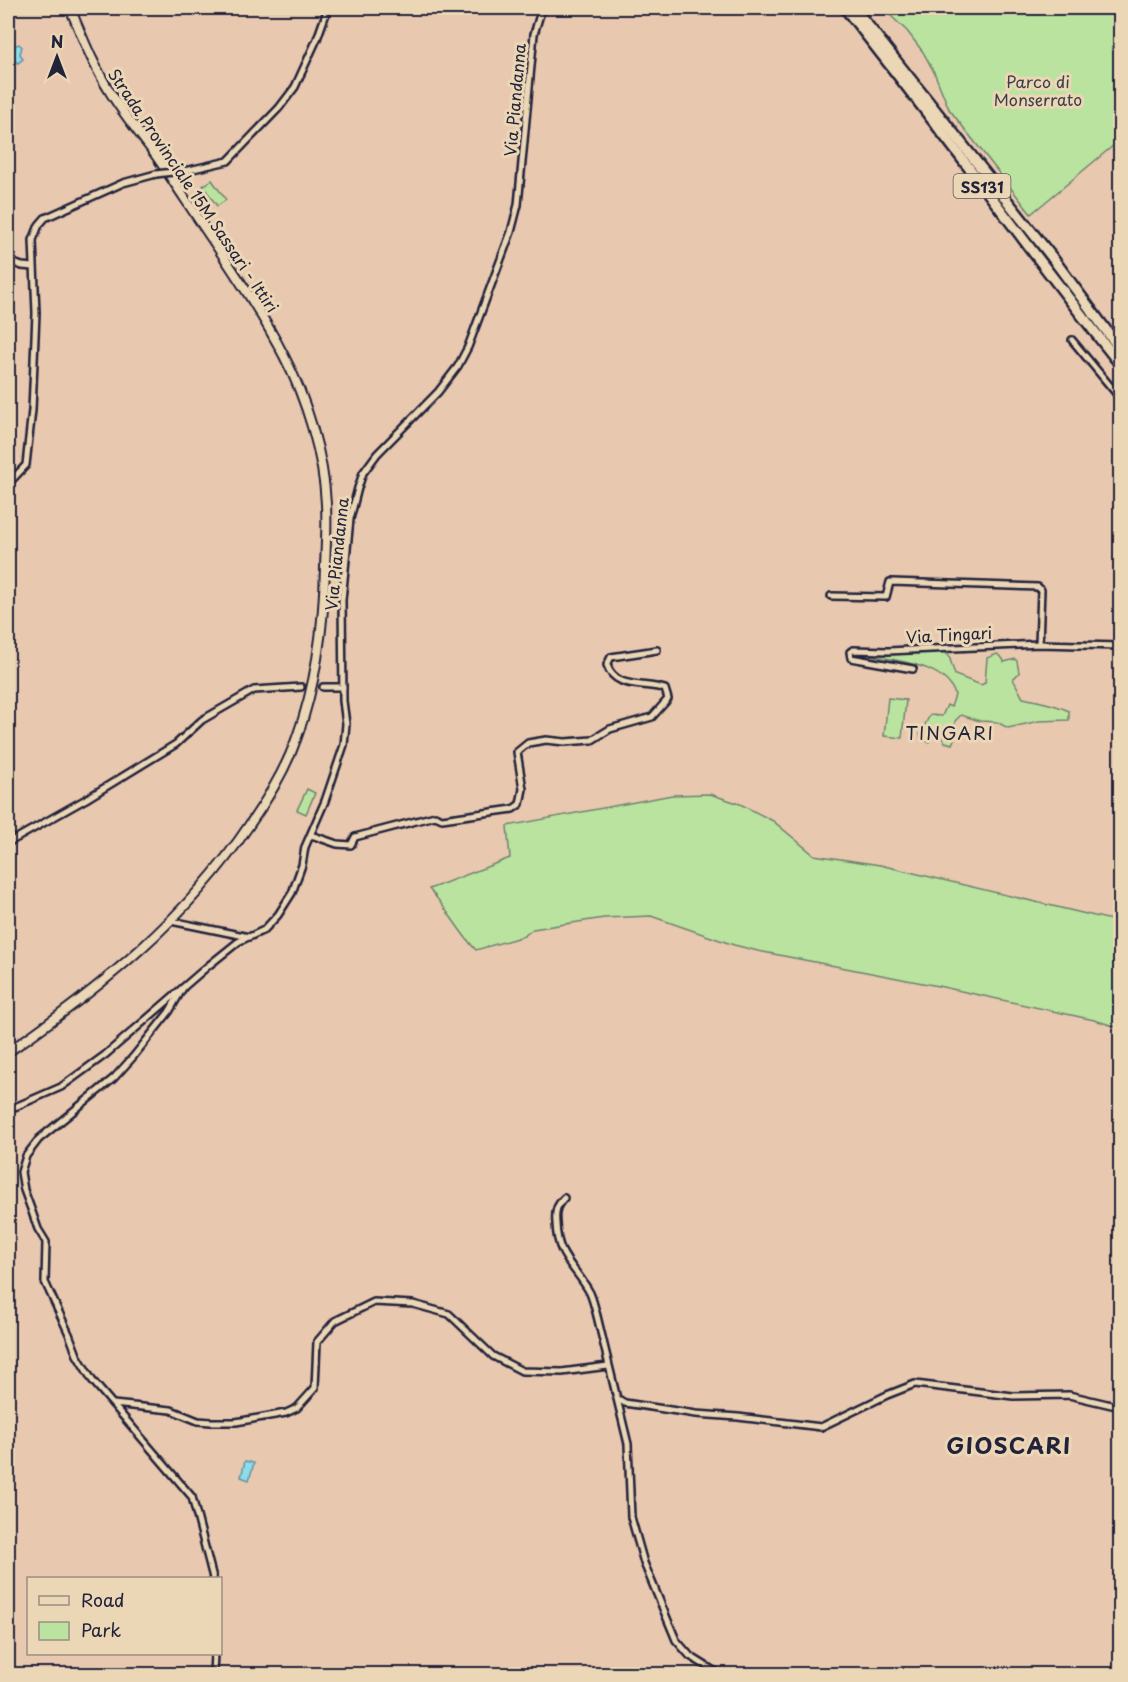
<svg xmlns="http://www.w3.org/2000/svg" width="1128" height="1682" viewBox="0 0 1128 1682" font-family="'Playpen Sans',sans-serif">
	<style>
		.green { fill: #b9e39f; stroke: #6e826d; stroke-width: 1.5 }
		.water { fill: #8ddcea; stroke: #6292a4; stroke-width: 1.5 }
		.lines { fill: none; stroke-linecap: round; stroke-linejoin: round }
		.minor-tunnel { stroke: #c1a799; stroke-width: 5; stroke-dasharray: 5 2.5; stroke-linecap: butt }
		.minor-casing { stroke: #22223b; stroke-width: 10 }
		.secondary-casing { stroke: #22223b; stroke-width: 12 }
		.trunk-casing { stroke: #22223b; stroke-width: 14 }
		.minor { stroke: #ebd6b5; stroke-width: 5 }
		.secondary { stroke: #ebd6b5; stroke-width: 8 }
		.trunk { stroke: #ebd6b5; stroke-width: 9 }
		.minor-bridge-casing { stroke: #22223b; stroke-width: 10; stroke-linecap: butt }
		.minor-bridge { stroke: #ebd6b5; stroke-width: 5 }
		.labels { text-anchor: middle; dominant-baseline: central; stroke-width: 6; stroke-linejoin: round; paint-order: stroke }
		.shield { fill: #ebd6b5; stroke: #5e5860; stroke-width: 1.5 }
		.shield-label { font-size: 15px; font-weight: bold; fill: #22223b }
		.park-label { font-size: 16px; fill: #393f4a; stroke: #ebd6b5 }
		.street-label { font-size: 16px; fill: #22223b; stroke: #ebd6b5 }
		.neighbourhood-label { font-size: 18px; letter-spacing: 1.5px; fill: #22223b; stroke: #ebd6b5 }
		.district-label { font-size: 22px; font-weight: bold; letter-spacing: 1.5px; fill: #22223b; stroke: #ebd6b5 }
	</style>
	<rect width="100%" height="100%" fill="#e9c8b0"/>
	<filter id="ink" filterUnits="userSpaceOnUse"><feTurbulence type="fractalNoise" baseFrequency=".0167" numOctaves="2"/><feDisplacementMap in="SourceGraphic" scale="12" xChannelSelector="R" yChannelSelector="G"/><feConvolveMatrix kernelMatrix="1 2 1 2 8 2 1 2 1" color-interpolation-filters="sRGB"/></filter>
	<g filter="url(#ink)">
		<g class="green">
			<path d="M890,8H1120V140L1031,214L949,109L934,72L923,52L907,31L890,15Z"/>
			<path d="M212,180L226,200L217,206L203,186Z"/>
			<path d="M942,650L949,656L955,675L981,685L985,683L987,658L997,654L1003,659L1004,662L1015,659L1017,661L1019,673L1013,679L1023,698C1038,701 1055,704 1069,711V720L1039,721L1008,728L997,722L980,721L961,715L955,721L956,735L952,744L945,742L939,731H936L929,742L922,740L920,734L930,715L942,716L947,705L951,707L955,695C946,663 893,661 866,654Z"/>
			<path d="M888,698L906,700L902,738L884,736Z"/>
			<path d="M307,789L315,793L306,814L297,810Z"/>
			<path d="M710,794L740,804L773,821L814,855L880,865L1120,922V1028L1094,1020L938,986L758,951L734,945L651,916L604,918L533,929L524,936L476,950C458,931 447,908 429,889L510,858L507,826L672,795Z"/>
		</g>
		<g class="water">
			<path d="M19,44L22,47L20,54L23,59L18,63L15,61L12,52L16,45Z"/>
			<path d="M245,1461L254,1463L249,1480L241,1477Z"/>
		</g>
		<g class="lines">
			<path class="minor-tunnel" d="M301,687H323"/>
			<defs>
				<g id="minor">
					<path d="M189,170L228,161L279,108L295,87L317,39L328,8"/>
					<path d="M8,261L22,266L33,267"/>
					<path d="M1072,340L1120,398"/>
					<path d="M8,484L26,465L32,410L36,313L33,240L39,225L45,218L123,183L156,174"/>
					<path d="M831,596L886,597L890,582H892L1038,587L1041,590L1039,644"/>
					<path d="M913,669L851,658L850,652L853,650L888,651L1039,644L1120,646"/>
					<path d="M323,687H343"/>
					<path d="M311,835L337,844L351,845L355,837L435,816L442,819L513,809L520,804L523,789L517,752L528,743L546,740L565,742L592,740L610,729L652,717L668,699L665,689C645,682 615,690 607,665L611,657L657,650"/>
					<path d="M8,843L86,799L176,744L202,720L254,690L301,687"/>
					<path d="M171,921L249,937L264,930L278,915L292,893L302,865L305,847L325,801L344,745L346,724L343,701L342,600L350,519L358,488L363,473L377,454L438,392L458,366L468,347L511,232L518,205L534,34L542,8"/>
					<path d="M183,988L169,1012L133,1057L114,1078L39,1139L26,1156L21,1172L24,1190L31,1209L38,1229L46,1242L45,1282L69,1334L77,1355L92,1380L192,1497L213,1578"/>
					<path d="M8,1110L61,1087L105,1055L208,966L238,942L248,937"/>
					<path d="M564,1198C556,1206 555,1212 556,1223C557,1259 575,1265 590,1293C593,1300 595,1308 597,1316L628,1444L631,1517L644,1563L676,1640L690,1656L719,1674"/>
					<path d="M618,1399L625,1403L696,1414L738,1417L821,1427L887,1395L915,1384L1013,1396L1069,1395L1120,1407"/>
					<path d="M113,1404L171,1410L198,1421L211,1422H236L286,1413L297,1408L315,1388L317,1342L335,1321L374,1302L413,1304L449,1314L493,1356L522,1371L562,1372L608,1366"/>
					<path d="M213,1674L214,1654"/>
				</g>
				<path id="secondary" d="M8,1052C100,988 187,919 250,824C269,797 286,769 297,737C317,682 324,624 325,566C326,546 327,525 326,504C324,457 306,398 284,356C264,317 240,281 216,245C196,216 177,186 157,157C141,135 124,115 110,92C93,65 82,36 70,8"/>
				<g id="trunk">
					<path d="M845,8C939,125 1027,247 1120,364"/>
					<path d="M854,8L1051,256L1120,349"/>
				</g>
			</defs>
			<use href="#minor" class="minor-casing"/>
			<use href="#secondary" class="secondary-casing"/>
			<use href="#trunk" class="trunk-casing"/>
			<use href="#minor" class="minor"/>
			<use href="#secondary" class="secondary"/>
			<use href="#trunk" class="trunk"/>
			<defs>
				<path id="minor-bridge" d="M156,174L189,170"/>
			</defs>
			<use href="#minor-bridge" class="minor-bridge-casing"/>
			<use href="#minor-bridge" class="minor-bridge"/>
		</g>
	</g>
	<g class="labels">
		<rect class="shield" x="953.5" y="174" width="57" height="24" rx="4.5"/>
		<g class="shield-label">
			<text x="982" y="186">SS131</text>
		</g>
		<g class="park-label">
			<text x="1038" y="81">Parco di<tspan x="1038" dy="18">Monserrato</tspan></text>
		</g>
		<g class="street-label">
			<text transform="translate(514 100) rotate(-85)">Via Piandanna</text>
			<text transform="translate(194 190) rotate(56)">Strada Provinciale 15M Sassari - Ittiri</text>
			<text transform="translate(336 554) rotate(-84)">Via Piandanna</text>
			<text transform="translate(949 634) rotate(-3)">Via Tingari</text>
		</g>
		<g class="neighbourhood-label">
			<text x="950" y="732">TINGARI</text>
		</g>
		<g class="district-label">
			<text x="1009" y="1444">GIOSCARI</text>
		</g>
	</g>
	<rect width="1128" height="1682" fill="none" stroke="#ebd6b5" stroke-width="30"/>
	<rect x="15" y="15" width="1098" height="1652" fill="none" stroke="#22223b" stroke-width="2" filter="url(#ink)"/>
	<rect x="27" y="1577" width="195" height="78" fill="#ebd6b5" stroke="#9b8e84" stroke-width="1.5"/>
	<rect x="39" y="1596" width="30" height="9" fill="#ebd6b5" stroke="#9b8e84" stroke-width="1.5"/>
	<text x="81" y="1607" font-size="18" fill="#22223b">Road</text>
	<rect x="39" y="1622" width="30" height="18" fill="#b9e39f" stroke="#9b8e84" stroke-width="1.5"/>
	<text x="81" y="1637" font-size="18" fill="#22223b">Park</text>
	<g transform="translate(57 57)" stroke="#ebd6b5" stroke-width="4.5" paint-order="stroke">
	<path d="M0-4.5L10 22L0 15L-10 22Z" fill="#22223b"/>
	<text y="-9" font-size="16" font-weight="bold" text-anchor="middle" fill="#22223b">N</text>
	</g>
</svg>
